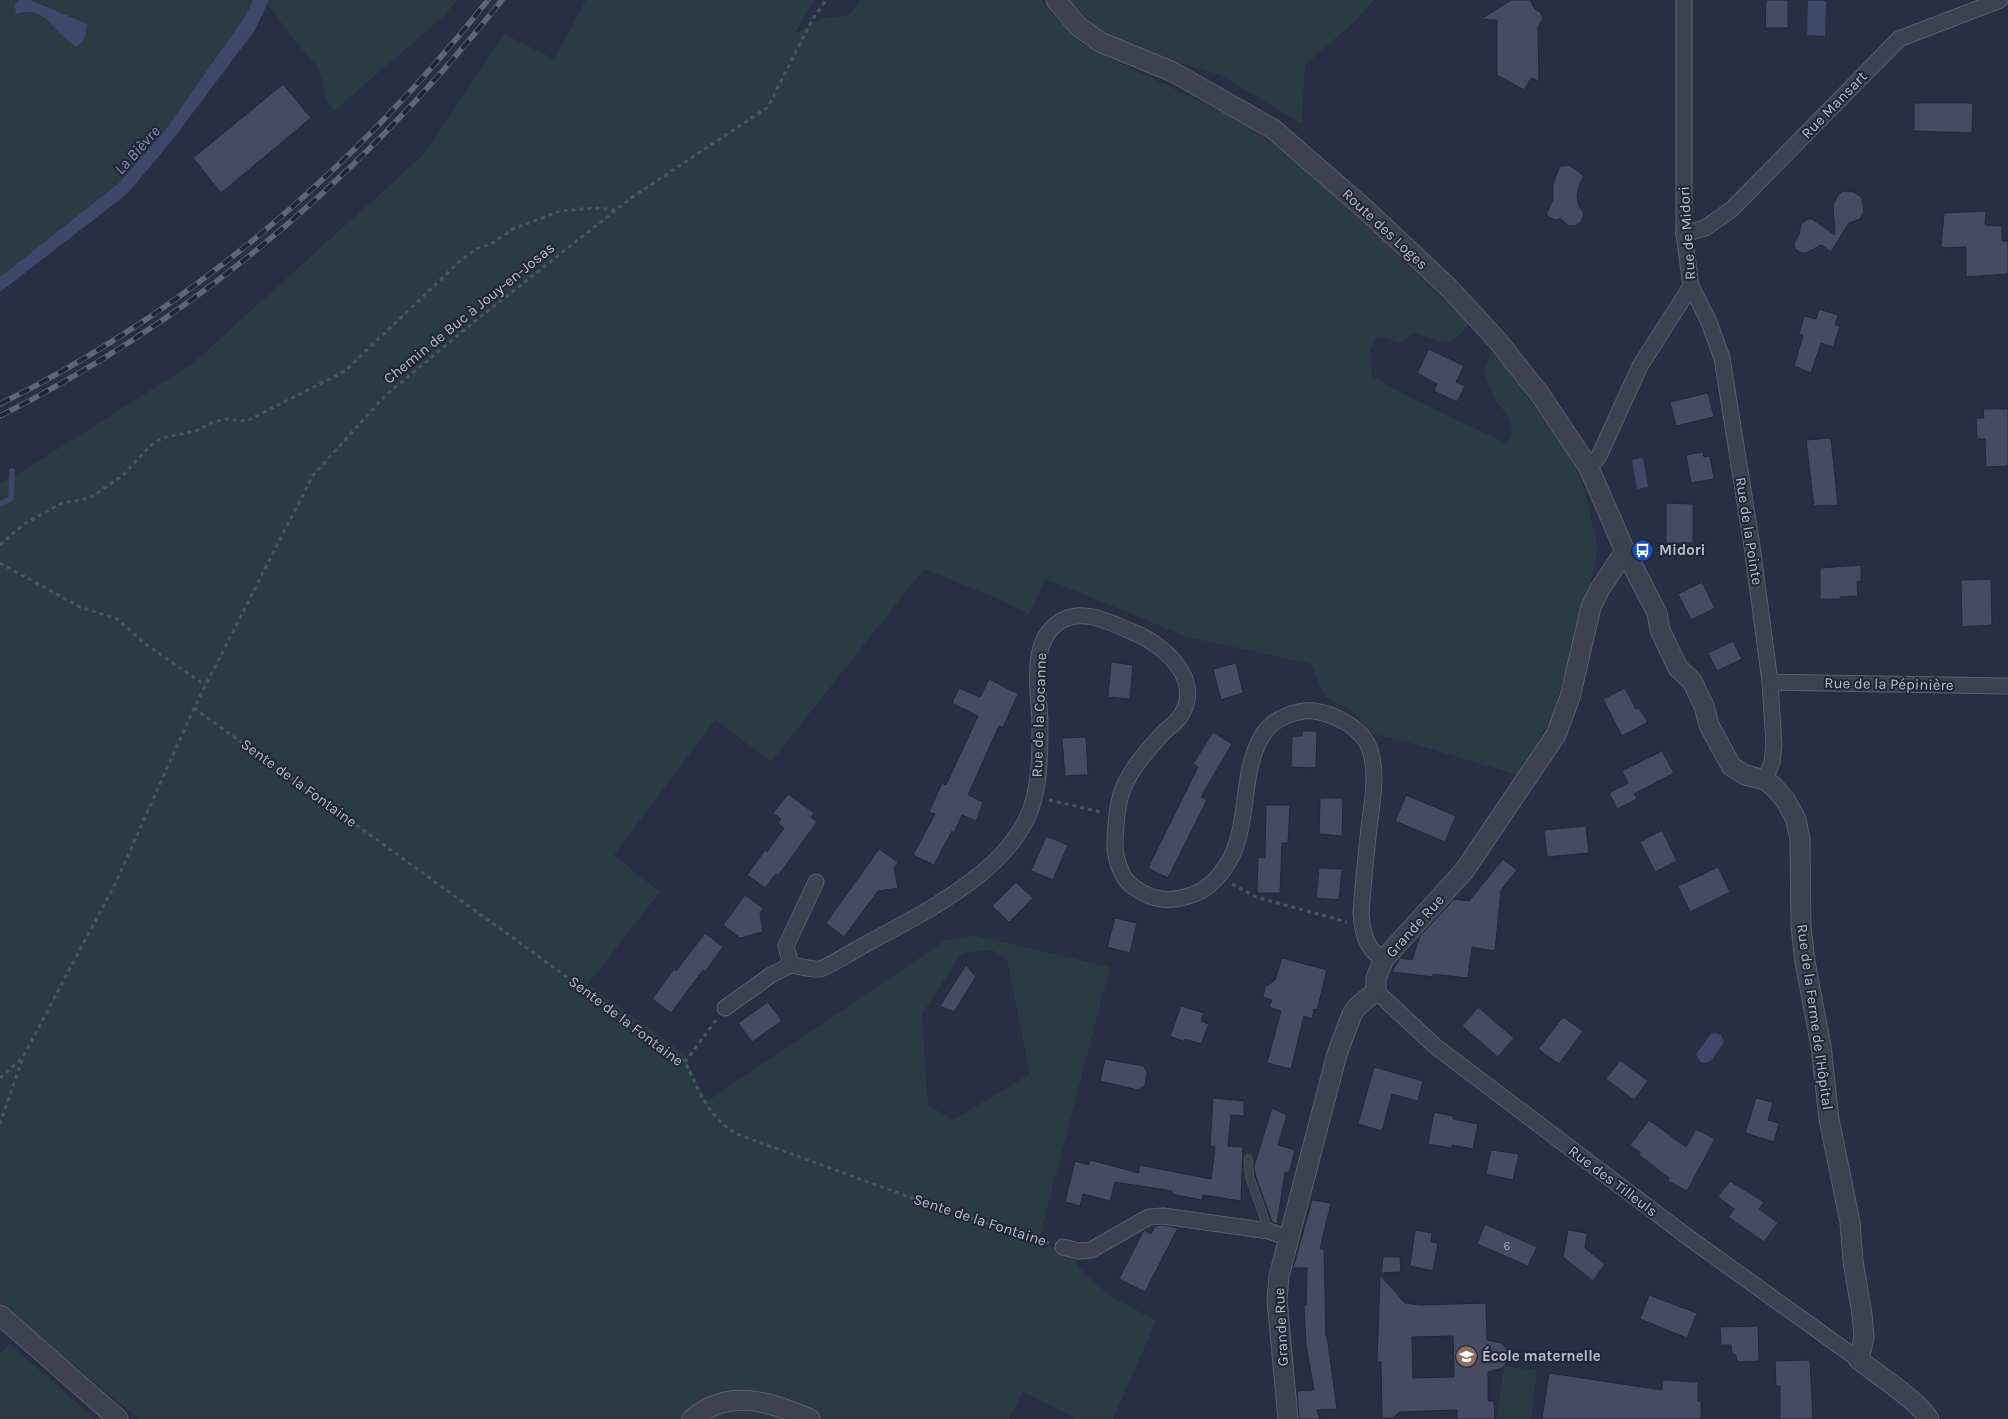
<svg xmlns="http://www.w3.org/2000/svg" width="2008" height="1419" viewBox="0 0 2008 1419" font-family="Karla,sans-serif">
	<style>
		.green { fill: #2a3b44; fill-rule: evenodd }
		.water { fill: #3f476b }
		.lines { fill: none; stroke-linecap: round; stroke-linejoin: round }
		.stream { stroke: #3f476b; stroke-width: 5.5 }
		.building { fill: #444b62; stroke: #23273a; fill-rule: evenodd }
		.service-casing { stroke: #5b5e70; stroke-width: 9 }
		.minor-casing { stroke: #5b5e70; stroke-width: 17 }
		.tertiary-casing { stroke: #5b5e70; stroke-width: 21 }
		.path { stroke: #495860; stroke-width: 3; stroke-dasharray: 4 4; stroke-linecap: butt }
		.service { stroke: #3d4152; stroke-width: 8 }
		.minor { stroke: #3d4152; stroke-width: 15 }
		.tertiary { stroke: #3d4152; stroke-width: 19 }
		.rail-casing { stroke: #5f6479; stroke-width: 5.5 }
		.rail { stroke: #212538; stroke-width: 4; stroke-dasharray: 11; stroke-linecap: butt }
		.labels { text-anchor: middle; dominant-baseline: central; stroke-width: 4; stroke-linejoin: round; paint-order: stroke }
		.number-label { font-size: 12px; fill: #9ca0b2 }
		.street-label { font-size: 15px; fill: #babdcc; stroke: #212538 }
		.poi-label { font-size: 15px; font-weight: bold; fill: #babdcc; stroke: #212538; text-anchor: start }
		.water-label { font-size: 16px; font-style: italic; fill: #828cb2; stroke: #212538 }
	</style>
	<rect width="100%" height="100%" fill="#282e43"/>
	<g class="green">
		<path d="M0,0H253L246,15L166,129L119,183L0,277Z"/>
		<path d="M269,0H457L446,14L334,111L326,99L319,69L290,35L268,4Z"/>
		<path d="M586,0H815L794,34L822,18L847,16L858,4V0H1042L1044,5L1083,45L1243,122L1295,160L1364,221L1428,286L1469,323L1461,334L1447,343L1413,333L1402,343L1378,336L1370,350L1372,376L1413,399L1504,442L1510,439C1516,418 1502,412 1493,396C1489,388 1487,378 1484,369L1492,352L1505,364L1575,465L1584,488L1598,549L1592,577L1552,718L1518,775L1414,744L1373,734L1351,710L1325,697L1311,664L1187,637L1046,579L1029,614L1003,601L924,569L771,762L715,720L614,855L660,892L588,984L683,1053L706,1102L946,940L973,935L1110,967L1038,1243L1070,1251L1081,1270L1109,1295L1156,1321L1113,1419H1076L1023,1392L1009,1419H139L0,1305V483L26,469L192,364L424,154L504,34L554,59ZM992,950L1007,960L1030,1074L953,1120L928,1105L922,1014L962,953Z"/>
		<path d="M1068,0H1374L1353,23L1305,65L1302,124L1220,75L1149,54L1109,40Z"/>
		<path d="M10,1344L95,1419H0V1354Z"/>
		<path d="M1504,1366L1537,1370L1531,1419L1497,1418Z"/>
	</g>
	<g class="water">
		<path d="M19,0H30L87,24L85,38L77,47C52,34 48,4 16,14L15,5Z"/>
		<path d="M253,0H269L255,30L170,143L127,194L0,292V277L119,183L166,129L246,15Z"/>
		<path d="M1808,1H1826L1825,36L1807,35Z"/>
		<path d="M1643,458L1648,487L1637,489L1632,460Z"/>
		<path d="M1715,1033L1721,1035L1724,1042L1712,1060L1706,1063L1700,1062L1696,1054L1710,1035Z"/>
	</g>
	<g class="lines">
		<path class="stream" d="M0,504L11,499L12,471"/>
	</g>
	<g class="building">
		<path d="M1511,0H1530L1535,9L1540,12L1543,18L1538,27L1539,81L1531,78L1524,90L1497,75V20L1481,19Z"/>
		<path d="M1766,0H1788V28H1765Z"/>
		<path d="M283,84L311,118L221,193L193,158Z"/>
		<path d="M1914,103H1973L1972,133L1914,131Z"/>
		<path d="M1569,165L1584,176L1579,186L1577,197L1579,206L1584,214L1581,222L1575,226H1569L1561,219L1555,220L1546,215L1553,199V184L1560,166Z"/>
		<path d="M1843,191L1854,192L1862,198L1864,211L1860,219L1849,223L1831,252L1821,245L1806,253H1801L1795,249L1794,243L1799,235L1801,224L1808,219H1812L1835,235L1833,205L1838,195Z"/>
		<path d="M1986,211L1985,225L2002,226V241H2008V274L1966,277V247L1941,248L1944,213Z"/>
		<path d="M1819,309L1838,315L1835,325L1840,326L1833,347L1821,343L1811,373L1794,366L1803,336L1799,334L1804,316L1816,319Z"/>
		<path d="M1429,349L1464,366L1456,382L1465,386L1457,402L1434,391L1437,384L1417,373Z"/>
		<path d="M1708,393L1714,417L1676,426L1670,402Z"/>
		<path d="M1983,409H2008V466L1986,467L1985,439H1977L1976,418H1984Z"/>
		<path d="M1831,438L1838,505L1814,506L1806,440Z"/>
		<path d="M1703,452L1704,457L1710,456L1714,479L1691,483L1686,455Z"/>
		<path d="M1666,503L1693,504V543H1666Z"/>
		<path d="M1861,565V581L1857,582L1858,596L1840,597V599H1820V568Z"/>
		<path d="M1991,579L1992,625L1962,627L1961,580Z"/>
		<path d="M1702,582L1715,608L1691,620L1678,594Z"/>
		<path d="M1733,641L1742,659L1717,671L1708,653Z"/>
		<path d="M1111,662L1133,665L1130,699L1108,697Z"/>
		<path d="M1236,663L1243,693L1221,700L1213,669Z"/>
		<path d="M989,679L1018,694L1003,727L999,726L968,795L983,802L976,821L962,815L954,833L952,831L934,865L913,855L935,814L929,812L942,783L946,785L978,716L952,703L959,688L980,697Z"/>
		<path d="M1625,688L1636,709L1639,708L1648,722L1622,736L1603,699Z"/>
		<path d="M1302,731H1317L1316,768L1291,767L1292,736H1302Z"/>
		<path d="M1213,732L1232,744L1201,797L1207,800L1168,878L1148,868L1198,767L1193,764Z"/>
		<path d="M1086,737L1088,775L1065,776L1062,738Z"/>
		<path d="M1662,751L1674,773L1634,794L1637,799L1617,809L1609,793L1628,783L1622,771Z"/>
		<path d="M788,794L814,813L811,817L817,822L778,876L776,874L765,888L747,875L765,850L767,852L784,828L778,824L781,819L773,813Z"/>
		<path d="M1406,795L1456,816L1445,842L1395,821Z"/>
		<path d="M1320,798H1343L1342,836L1319,834Z"/>
		<path d="M1266,805H1290L1288,843H1282L1280,893H1257L1258,857L1265,858Z"/>
		<path d="M1586,826L1589,853L1547,857L1544,830Z"/>
		<path d="M1662,830L1677,861L1655,872L1640,842Z"/>
		<path d="M1046,836L1068,845L1053,880L1031,871Z"/>
		<path d="M879,849L898,862L894,868L898,888L878,891L844,937L826,923Z"/>
		<path d="M1503,859L1517,870L1501,890L1495,951L1472,947L1468,978L1433,974V977L1392,972L1400,958L1412,960L1420,936L1454,899L1469,901Z"/>
		<path d="M1718,867L1730,892L1690,912L1678,886Z"/>
		<path d="M1319,868L1342,869L1339,900L1316,898Z"/>
		<path d="M1016,882L1033,898L1009,922L992,906Z"/>
		<path d="M745,895L763,908L760,913L763,932L740,938L723,925Z"/>
		<path d="M1115,918L1137,923L1130,953L1107,947Z"/>
		<path d="M705,933L723,947L705,972L703,970L671,1013L652,999L674,969L676,971Z"/>
		<path d="M1282,958L1327,970L1317,1010L1314,1009L1312,1019L1304,1016L1291,1069L1267,1063L1281,1011L1269,1007L1272,1000L1263,997L1265,987L1275,980Z"/>
		<path d="M966,965L976,977L954,1012L940,1006Z"/>
		<path d="M768,1002L782,1021L752,1042L738,1023Z"/>
		<path d="M1181,1006L1204,1013L1201,1021L1209,1024L1201,1044L1185,1039V1042L1170,1036Z"/>
		<path d="M1478,1007L1514,1038L1498,1057L1462,1026Z"/>
		<path d="M1563,1017L1583,1031L1559,1064L1538,1049Z"/>
		<path d="M1105,1059L1144,1066L1147,1073L1145,1085L1138,1090L1100,1081Z"/>
		<path d="M1620,1060L1648,1081L1634,1100L1606,1079Z"/>
		<path d="M1374,1067L1423,1081L1418,1101L1392,1094L1382,1131L1358,1124Z"/>
		<path d="M1213,1098L1244,1101V1116L1231,1115L1228,1146L1243,1147L1241,1201L1203,1195L1202,1200L1172,1194V1191L1115,1182L1110,1201L1083,1194L1080,1206L1065,1202L1075,1161L1089,1165L1090,1160L1139,1173V1165L1211,1179L1215,1147L1210,1146Z"/>
		<path d="M1756,1098L1773,1102L1768,1120L1779,1123L1774,1142L1745,1133Z"/>
		<path d="M1272,1108L1287,1115L1278,1145L1295,1150L1289,1173L1285,1172L1277,1224L1272,1222L1256,1177L1254,1166Z"/>
		<path d="M1434,1112L1453,1116V1119L1478,1124L1473,1149L1452,1145L1451,1148L1428,1144Z"/>
		<path d="M1649,1120L1686,1147L1696,1129L1715,1139L1687,1191L1668,1181L1669,1178L1639,1155L1640,1152L1630,1145Z"/>
		<path d="M1491,1150L1519,1154L1513,1180L1486,1174Z"/>
		<path d="M1730,1181L1764,1202L1759,1209L1778,1223L1764,1242L1728,1217L1734,1209L1718,1197Z"/>
		<path d="M1312,1200L1331,1203L1320,1249H1324L1326,1336H1327L1337,1409L1317,1410L1320,1419H1299L1297,1391L1314,1390L1306,1345L1304,1305H1306L1307,1268H1293Z"/>
		<path d="M1485,1224L1537,1247L1528,1266L1477,1244Z"/>
		<path d="M1163,1225L1178,1228L1145,1292L1119,1279L1144,1230L1151,1234L1155,1226Z"/>
		<path d="M1415,1230L1432,1233L1431,1242L1438,1243L1433,1271L1410,1266Z"/>
		<path d="M1568,1230L1587,1233L1585,1248L1605,1264L1593,1281L1563,1257Z"/>
		<path d="M1383,1257H1400L1401,1272L1381,1273Z"/>
		<path d="M1380,1275L1405,1303L1421,1305L1486,1303L1487,1340L1501,1343L1506,1348L1508,1355L1507,1362L1502,1368L1488,1372V1401H1494L1495,1419H1457V1410L1399,1412L1393,1418H1382L1381,1362H1377ZM1453,1336L1454,1377L1413,1378L1412,1337Z"/>
		<path d="M1649,1295L1697,1313L1687,1338L1640,1319Z"/>
		<path d="M1758,1326L1759,1361L1737,1362L1736,1355L1732,1354L1731,1345H1721L1720,1327Z"/>
		<path d="M1810,1360L1813,1419H1780V1386H1776L1775,1361Z"/>
		<path d="M1549,1373L1662,1390L1663,1380L1698,1382V1401H1701V1419H1542Z"/>
	</g>
	<g class="lines">
		<defs>
			<path id="service" d="M1248,1159L1250,1178L1269,1231"/>
			<g id="minor">
				<path d="M1684,234L1705,228L1732,209L1899,39L2000,0"/>
				<path d="M1691,286L1709,322L1722,358L1752,546L1770,682L1774,744L1772,762L1765,780"/>
				<path d="M1589,468L1599,456L1640,366L1691,286L1684,234V0"/>
				<path d="M1770,682L2008,686"/>
				<path d="M791,965C799,966 812,970 820,969C829,967 859,947 870,942C928,910 1021,866 1035,794C1040,772 1040,746 1040,723C1039,690 1027,636 1065,619C1086,609 1113,624 1133,632C1165,645 1206,682 1179,718C1175,724 1168,728 1163,733C1149,749 1134,765 1125,784C1117,801 1116,822 1115,840C1114,855 1120,876 1131,885C1147,898 1165,903 1185,897C1202,893 1213,884 1224,869C1253,829 1237,774 1264,733C1273,719 1297,709 1314,711C1335,714 1363,728 1370,750C1378,774 1372,803 1369,828C1366,856 1363,885 1361,913C1362,931 1366,951 1384,959"/>
				<path d="M1376,991L1435,1046L1689,1238L1859,1360"/>
				<path d="M725,1008L771,975L791,965L786,946L816,882"/>
				<path d="M1063,1247L1078,1251L1091,1250L1149,1217L1163,1216L1269,1231L1288,1238"/>
			</g>
			<g id="tertiary">
				<path d="M1056,0L1078,26L1100,42L1173,72L1273,129L1365,209L1449,288L1497,340L1539,393L1589,468L1625,551L1657,613L1660,630L1678,668L1692,681L1704,706L1709,725L1731,766L1745,775L1765,780L1774,787L1786,801L1796,820L1800,839L1801,926L1805,962L1821,1046L1829,1119L1850,1222L1853,1261L1862,1314L1864,1337L1859,1360C1878,1375 1917,1400 1929,1419"/>
				<path d="M0,1315L118,1419"/>
				<path d="M692,1419C730,1387 769,1402 810,1419"/>
				<path d="M1288,1419L1277,1300L1279,1276L1337,1054L1352,1014L1357,1007L1376,991V978L1384,959L1464,871L1556,735L1570,697L1591,607L1600,589L1625,551"/>
			</g>
		</defs>
		<use href="#service" class="service-casing"/>
		<use href="#minor" class="minor-casing"/>
		<use href="#tertiary" class="tertiary-casing"/>
		<g class="path">
			<path d="M0,545L24,524L62,503L90,498L122,476L150,446L162,438L196,431L213,422L226,419L247,421L345,371L459,262L476,249L491,244L513,229L560,211L595,208L615,210"/>
			<path d="M0,563L80,607L117,619L144,643L205,685"/>
			<path d="M194,708L685,1062C699,1090 709,1119 737,1134L942,1209L1049,1243"/>
			<path d="M1049,800L1101,812"/>
			<path d="M1232,884L1256,897L1347,922"/>
			<path d="M685,1062L716,1020"/>
			<path d="M0,1078L21,1059"/>
			<path d="M0,1124L23,1057L117,880L194,708L313,475L385,396L469,326L631,198L768,107L812,20L826,0"/>
		</g>
		<use href="#service" class="service"/>
		<use href="#minor" class="minor"/>
		<use href="#tertiary" class="tertiary"/>
		<defs>
			<g id="rail">
				<path d="M0,404C192,309 356,167 488,0"/>
				<path d="M0,416C199,316 364,174 502,0"/>
			</g>
		</defs>
		<use href="#rail" class="rail-casing"/>
		<use href="#rail" class="rail"/>
	</g>
	<defs>
		<symbol id="bus-disc" viewBox="-11 -11 22 22"><circle r="9.5" fill="#1a4fb4" stroke="#212538"/><path d="M-5-6H5V4H4V6H2V4H-2V6H-4V4H-5ZM-3.5-4V0h7V-4ZM-3.5 1.2v1.5H-2V1.2ZM2 1.2v1.5H3.5V1.2Z" fill="#fff"/></symbol>
		<symbol id="school-disc" viewBox="-11 -11 22 22"><circle r="9.5" fill="#8d6e63" stroke="#212538"/><path d="M0-5L7-2L0 1L-7-2ZM-4 1L0 2.5L4 1V4Q0 6-4 4Z" fill="#fff"/></symbol>
	</defs>
	<g fill-rule="evenodd">
		<use href="#bus-disc" x="1630" y="538" width="25" height="25"/>
		<use href="#school-disc" x="1454" y="1344" width="25" height="25"/>
	</g>
	<g class="labels">
		<g class="number-label">
			<text x="1507" y="1246">6</text>
		</g>
		<g class="street-label">
			<text transform="translate(1834 105) rotate(-46)">Rue Mansart</text>
			<text transform="translate(1385 229) rotate(43)">Route des Loges</text>
			<text transform="translate(1687 233) rotate(-94)">Rue de Midori</text>
			<text transform="translate(469 313) rotate(-39)">Chemin de Buc à Jouy-en-Josas</text>
			<text transform="translate(1749 531) rotate(81)">Rue de la Pointe</text>
			<text transform="translate(1889 684) rotate(1)">Rue de la Pépinière</text>
			<text transform="translate(1039 715) rotate(-88)">Rue de la Cocanne</text>
			<text transform="translate(299 783) rotate(36)">Sente de la Fontaine</text>
			<text transform="translate(1415 926) rotate(-48)">Grande Rue</text>
			<text transform="translate(1815 1017) rotate(82)">Rue de la Ferme de l'Hôpital</text>
			<text transform="translate(626 1021) rotate(37)">Sente de la Fontaine</text>
			<text transform="translate(1613 1181) rotate(37)">Rue des Tilleuls</text>
			<text transform="translate(980 1220) rotate(18)">Sente de la Fontaine</text>
			<text transform="translate(1281 1327) rotate(-93)">Grande Rue</text>
		</g>
		<g class="poi-label">
			<text x="1659" y="550">Midori</text>
			<text x="1482" y="1356">École maternelle</text>
		</g>
		<g class="water-label">
			<text transform="translate(137 150) rotate(-48)">La Bièvre</text>
		</g>
	</g>
</svg>
